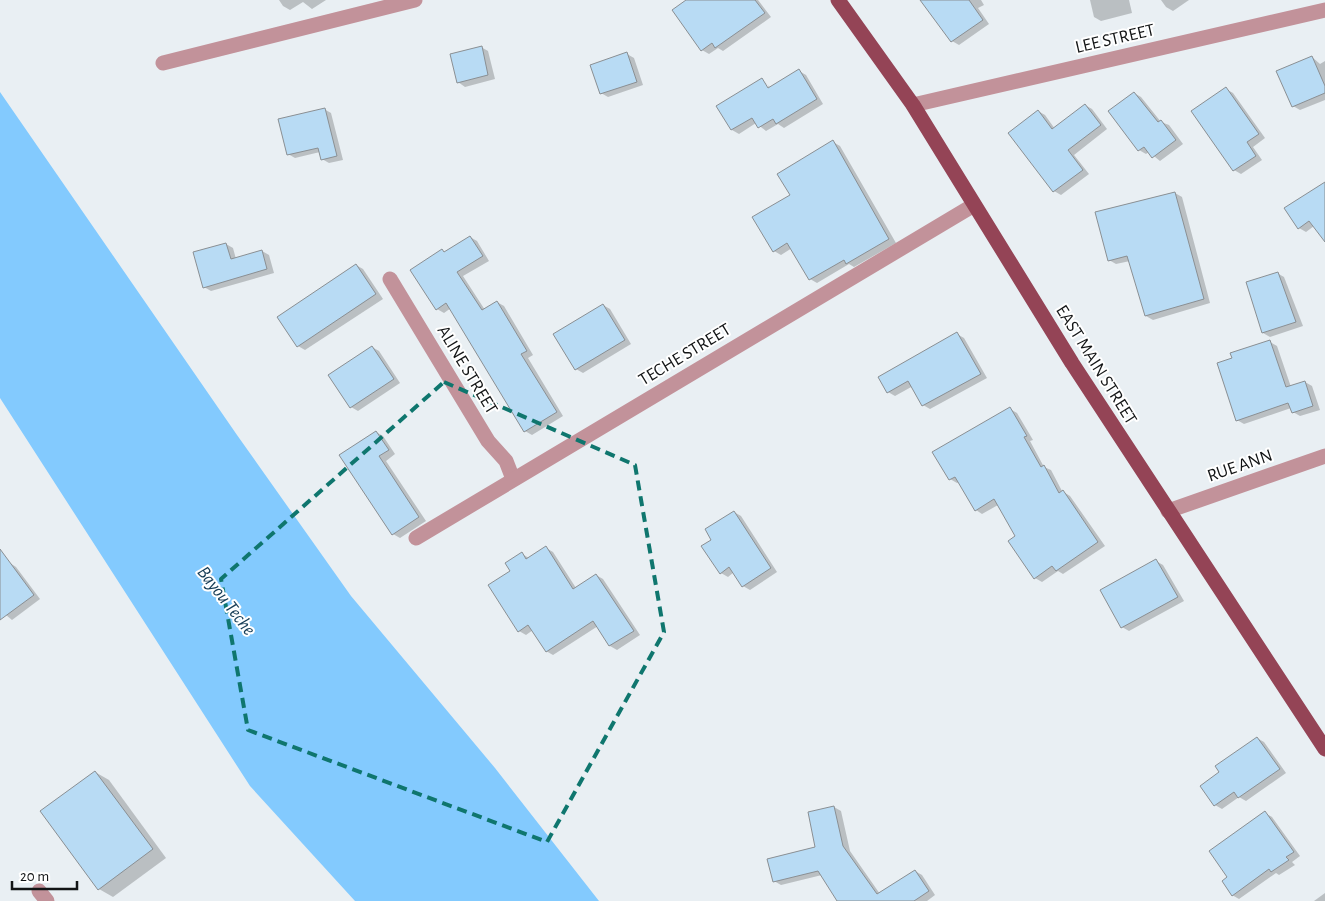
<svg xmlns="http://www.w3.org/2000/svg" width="1325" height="901" viewBox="0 0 1325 901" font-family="'Alegreya Sans',sans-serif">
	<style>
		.water { fill: #83cafe }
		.shadow { fill: #0003; fill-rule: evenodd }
		.building { fill: #b8dbf4; stroke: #8a8f93 }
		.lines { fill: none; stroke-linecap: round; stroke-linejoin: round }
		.minor { stroke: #c2929a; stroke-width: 15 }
		.major { stroke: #944456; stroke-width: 15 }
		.marked { fill: none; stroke: #0f766e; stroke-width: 4; stroke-dasharray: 10 6; stroke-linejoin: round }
		.labels { text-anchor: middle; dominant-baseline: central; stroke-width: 4; stroke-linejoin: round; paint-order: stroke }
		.street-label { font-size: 18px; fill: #121415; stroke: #fff }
		.water-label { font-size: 19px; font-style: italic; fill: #143b55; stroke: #fff }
	</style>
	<rect width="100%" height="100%" fill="#e9eff3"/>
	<path class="water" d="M0,92L237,435L351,596L495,768L599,901H355L250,786L0,398Z"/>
	<g class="shadow">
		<path d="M279,0H326L312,9L303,2L290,10L283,6Z"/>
		<path d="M688,0H758L771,17L723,51L718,48L709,54L702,50Z"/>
		<path d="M922,0H981L984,5L978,8L989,24L959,45L952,41Z"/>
		<path d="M1090,0H1129L1132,13L1101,21L1094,17Z"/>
		<path d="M1161,0H1189L1173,11L1166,7Z"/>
		<path d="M481,47L488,51L495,79L465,87L458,82Z"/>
		<path d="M627,54L634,58L643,85L608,97L601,93Z"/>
		<path d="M1312,57L1320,64L1325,61V100L1300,110L1293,106Z"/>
		<path d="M799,71L806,75L823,104L784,128L778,124L766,131L756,123L739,134L732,130L718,107L762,80L771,88ZM764,84H767L772,93Z"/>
		<path d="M1226,89L1233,93L1265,138L1253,147L1262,160L1241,174L1234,170L1193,111Z"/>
		<path d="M1134,93L1141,97L1161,122L1169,125L1183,144L1160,161L1149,152L1146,154L1139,150L1110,111Z"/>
		<path d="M1085,105L1092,109L1107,129L1074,155L1089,174L1061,195L1054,191L1038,111L1045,115L1055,129Z"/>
		<path d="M324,109L331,113L343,160L329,163L322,159L320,152L295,158L288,154Z"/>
		<path d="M833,142L840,146L896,243L854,267L849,264L817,283L810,279L792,248L781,255L774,251L792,195Z"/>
		<path d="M1325,184V238L1314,226L1306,232L1299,228Z"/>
		<path d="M1175,193L1182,197L1210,303L1153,320L1146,316L1130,261L1116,264L1109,260Z"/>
		<path d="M470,237L477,241L489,261L463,276L485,310L497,302L504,306L533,355L528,358L563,416L532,435L525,431L451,308L444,313L437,309L442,251L445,253Z"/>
		<path d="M226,244L233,248L236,259L262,251L269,255L274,273L211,291L204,287Z"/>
		<path d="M356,265L363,269L383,299L305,350L298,346L278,317Z"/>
		<path d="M1277,273L1284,277L1303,326L1270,337L1263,333Z"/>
		<path d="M603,305L610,309L631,344L583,373L576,369Z"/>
		<path d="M957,334L964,338L987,378L930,409L923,405L913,386L895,396L888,392Z"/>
		<path d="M1270,342L1277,346L1291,387L1305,382L1312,386L1320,410L1300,416L1293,412L1291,408L1244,424L1237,420Z"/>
		<path d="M372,347L379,351L400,383L358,411L351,407Z"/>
		<path d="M1010,409L1017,413L1033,440L1030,441L1044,467L1051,470L1062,491L1070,496L1105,546L1063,574L1058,571L1042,582L1035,578L1017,537L998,505L982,514L976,510L959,482L957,483L950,479Z"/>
		<path d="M376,432L383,436L395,454L386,461L426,521L400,538L393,534L341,455Z"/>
		<path d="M734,512L741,516L777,572L750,590L743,586L734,572L728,577L721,573L713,540Z"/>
		<path d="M546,548L553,552L576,588L596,575L603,579L640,635L617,650L610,646L598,626L553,655L546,651L533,630L526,635L519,631L512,571L522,554L529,558Z"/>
		<path d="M1156,561L1163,565L1184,601L1129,631L1122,627Z"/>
		<path d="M10,563L16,567L40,599L12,620L0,610V570Z"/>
		<path d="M1257,738L1264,742L1286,773L1246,801L1239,797L1222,809L1215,805L1221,773Z"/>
		<path d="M95,772L109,780L166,858L113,897L99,889Z"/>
		<path d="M834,807L841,811L850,851L880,894L915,871L922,875L935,895L927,901H839L822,875L781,885L774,881L817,848Z"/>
		<path d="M1265,813L1272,817L1300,856L1292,862L1295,865L1279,875L1276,873L1239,899L1232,895L1229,877Z"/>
		<path d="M1325,893V901H1314Z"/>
	</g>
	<g class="building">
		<path d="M686,0H755L765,13L715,48L712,43L701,51L672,10Z"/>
		<path d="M920,0H969L983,20L951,42Z"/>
		<path d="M482,46L488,75L457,83L450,54Z"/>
		<path d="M627,52L637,82L600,94L590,65Z"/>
		<path d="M1312,56L1325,86V93L1292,107L1276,71Z"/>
		<path d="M799,69L817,99L776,124L773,119L758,128L752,118L731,130L716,106L762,78L768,88Z"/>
		<path d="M1226,87L1259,134L1247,142L1256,156L1233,171L1191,111Z"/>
		<path d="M1134,92L1158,122L1161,120L1176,140L1152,158L1144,147L1138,151L1108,111Z"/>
		<path d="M1085,104L1101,125L1068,150L1083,170L1053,192L1008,133L1038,110L1052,129Z"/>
		<path d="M325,108L337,156L321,160L318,148L287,155L278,119Z"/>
		<path d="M833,140L889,239L846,264L844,260L809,280L787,243L773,252L752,217L790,195L777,174Z"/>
		<path d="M1325,182V242L1309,221L1298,229L1284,208Z"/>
		<path d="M1175,192L1204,299L1145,316L1127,256L1108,261L1095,212Z"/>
		<path d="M470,236L483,256L457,272L482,310L497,301L527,351L521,354L557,412L524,432L446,303L436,310L410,270L442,249L444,252Z"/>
		<path d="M226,243L231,259L262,250L267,269L203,288L193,252Z"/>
		<path d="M356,264L376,294L297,347L277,317Z"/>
		<path d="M1278,272L1296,322L1262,333L1246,282Z"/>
		<path d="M603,304L625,340L575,370L553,334Z"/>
		<path d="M957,332L981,374L922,406L908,381L887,393L878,377Z"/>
		<path d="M1270,340L1286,387L1305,381L1313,406L1292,413L1288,403L1236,421L1217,363L1232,358L1230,353Z"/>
		<path d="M372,346L394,379L350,408L328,375Z"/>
		<path d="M1010,407L1027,436L1024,437L1041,467L1044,465L1059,493L1063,490L1098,542L1056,571L1052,566L1034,579L1008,541L1015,536L994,499L975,511L955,477L949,480L932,452Z"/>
		<path d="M376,431L389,450L379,456L419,517L392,535L339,455Z"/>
		<path d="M734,511L771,568L742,587L729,567L720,574L701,546L711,540L705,529Z"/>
		<path d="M546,546L573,589L596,574L634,631L609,646L593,621L546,652L528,625L518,632L488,585L510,571L505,563L522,552L526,559Z"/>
		<path d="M0,549L34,595L0,620Z"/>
		<path d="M1156,559L1178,597L1121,628L1100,590Z"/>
		<path d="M1257,737L1280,769L1238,798L1234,792L1214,806L1200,786L1219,772L1215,766Z"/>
		<path d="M95,771L153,849L98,890L40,811Z"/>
		<path d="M834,806L843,846L877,894L915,870L929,891L914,901H837L818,871L773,882L767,859L815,847L808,812Z"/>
		<path d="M1265,811L1294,852L1286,857L1289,860L1271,872L1269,869L1232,896L1222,881L1227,877L1209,851Z"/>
	</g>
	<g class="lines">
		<g class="minor">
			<path d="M163,63L415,0"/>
			<path d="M913,105L1325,10"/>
			<path d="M390,279L488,441L506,461L513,479"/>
			<path d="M1168,511L1325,456"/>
			<path d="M416,538L974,205"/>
			<path d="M39,891L47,901"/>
		</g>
		<path class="major" d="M838,0L913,105L1072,363L1325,749"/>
	</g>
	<path class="marked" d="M444,382L635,465L664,632L547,842L248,730L221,579Z"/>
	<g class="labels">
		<g class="street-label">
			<text transform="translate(1115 39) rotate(-13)">LEE STREET</text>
			<text transform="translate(685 355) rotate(-31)">TECHE STREET</text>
			<text transform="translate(1096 365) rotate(58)">EAST MAIN STREET</text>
			<text transform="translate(467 370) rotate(59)">ALINE STREET</text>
			<text transform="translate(1240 466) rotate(-19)">RUE ANN</text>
		</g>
		<g class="water-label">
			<text transform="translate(226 601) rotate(52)">Bayou Teche</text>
		</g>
	</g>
	<path d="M12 881v8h65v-8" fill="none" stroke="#121415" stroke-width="2.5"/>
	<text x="20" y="881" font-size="15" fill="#121415" stroke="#ffffff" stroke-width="4" paint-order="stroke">20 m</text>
</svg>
